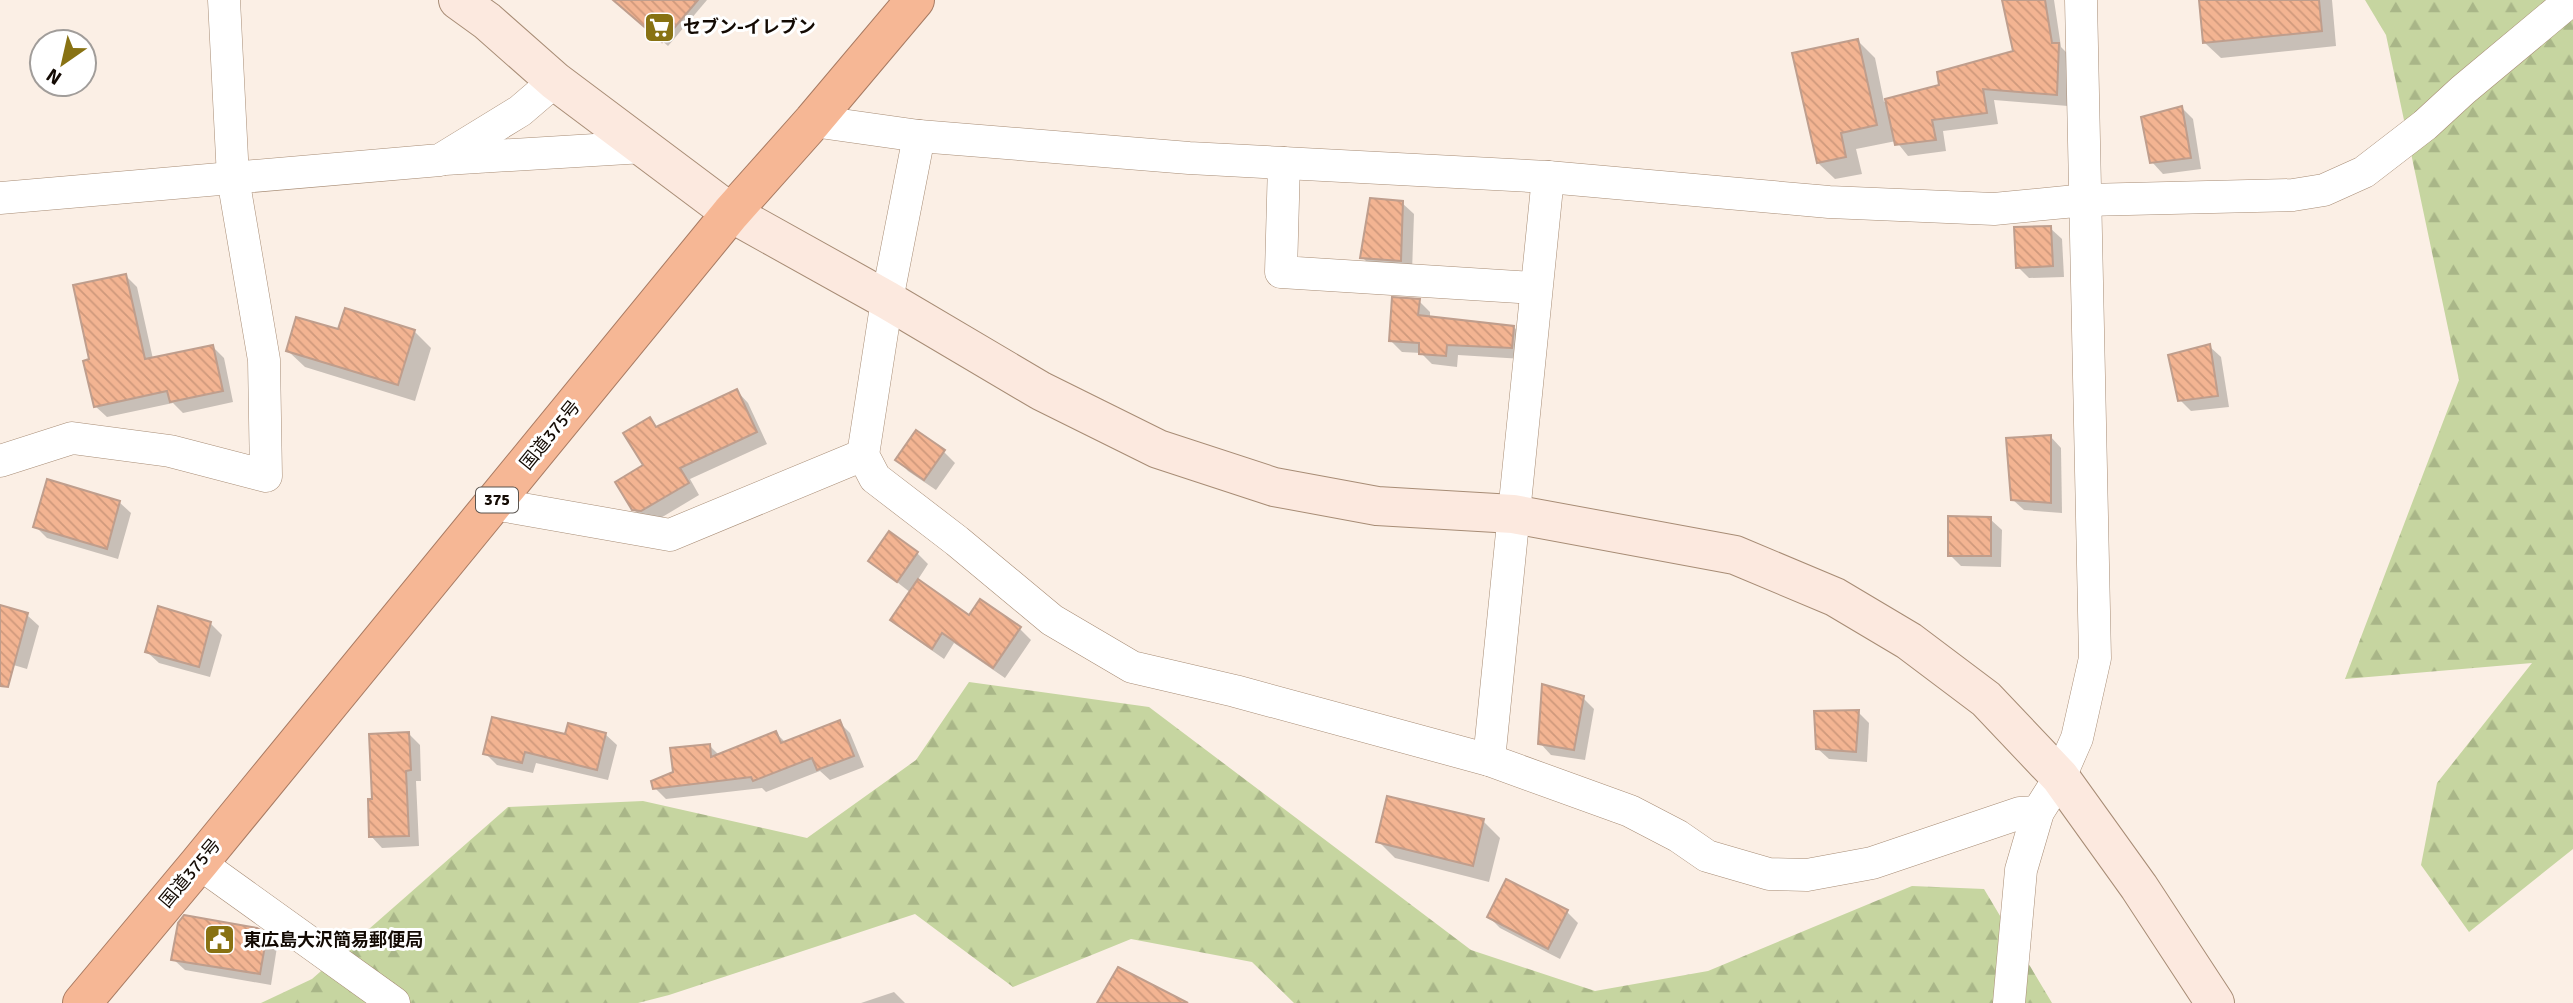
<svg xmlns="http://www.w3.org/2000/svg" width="2573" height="1003" viewBox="0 0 2573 1003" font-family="Signika,'Noto Sans JP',sans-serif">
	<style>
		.forest { fill: url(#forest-firs) }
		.shadow { fill: #0003 }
		.building { fill: url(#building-back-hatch); stroke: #bf9e8d; stroke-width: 2 }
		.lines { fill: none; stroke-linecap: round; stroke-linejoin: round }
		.street-casing { stroke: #a78c75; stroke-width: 33 }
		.secondary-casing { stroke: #a78c75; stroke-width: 40 }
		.highway-casing { stroke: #a77a62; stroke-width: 40 }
		.street { stroke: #fff; stroke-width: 32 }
		.secondary { stroke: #fce9df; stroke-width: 38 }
		.highway { stroke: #f6b795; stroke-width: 38 }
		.labels { text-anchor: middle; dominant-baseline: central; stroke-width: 6; stroke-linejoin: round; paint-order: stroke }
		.shield { fill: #fff; stroke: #5a544f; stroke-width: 2 }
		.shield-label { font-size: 16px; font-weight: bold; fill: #130a03 }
		.poi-label { font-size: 18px; font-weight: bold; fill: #130a03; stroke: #fff; text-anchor: start }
		.street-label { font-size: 18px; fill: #130a03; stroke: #fff }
	</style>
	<defs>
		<pattern id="forest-firs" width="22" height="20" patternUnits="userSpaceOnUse" patternTransform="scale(1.75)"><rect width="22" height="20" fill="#c6d5a0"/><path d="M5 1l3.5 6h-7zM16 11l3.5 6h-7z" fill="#a9b688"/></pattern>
		<pattern id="building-back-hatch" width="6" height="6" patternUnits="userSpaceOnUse" patternTransform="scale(1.75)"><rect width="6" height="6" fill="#f3b492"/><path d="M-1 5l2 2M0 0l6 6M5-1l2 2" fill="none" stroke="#cf997c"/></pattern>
	</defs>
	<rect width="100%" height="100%" fill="#fbefe5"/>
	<g class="forest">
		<path d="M2365,0H2573V849L2469,932L2421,865L2437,783L2532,663L2345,679L2459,380L2386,35Z"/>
		<path d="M969,682L1149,707L1471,950L1595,991L1708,971L1912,886L1984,889L2052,1003H1294L1252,962L1131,939L1013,987L915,914L669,995L638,1003H261L312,979L508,807L643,801L807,838L916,760Z"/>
	</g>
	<g class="shadow">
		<path d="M640,0H707L668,46L635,17Z"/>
		<path d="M2004,0H2054L2061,47L2070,56L2068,106L1994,100L1998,124L1943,131L1946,151L1908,156L1896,141L1856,149L1862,174L1835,179L1818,163L1858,41L1875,58L1884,102L1942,87L2015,53Z"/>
		<path d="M2201,0H2332L2336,46L2221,58L2205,43Z"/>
		<path d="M2182,108L2193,119L2201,169L2163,174L2152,162Z"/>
		<path d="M1402,203L1414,214L1412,272L1374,269L1362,257Z"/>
		<path d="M2050,228L2062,239L2064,277L2029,278L2018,267Z"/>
		<path d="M126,276L137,287L153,359L212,346L224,358L233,402L183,413L173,403L107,417L95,406L91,361Z"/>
		<path d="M1419,301L1430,312V318L1514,327L1525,339L1523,359L1458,355L1457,367L1432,364L1421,353L1402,352L1390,340Z"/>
		<path d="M414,331L431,348L415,401L305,367L288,351L339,332Z"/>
		<path d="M2209,346L2221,357L2229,407L2191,411L2180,400Z"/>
		<path d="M737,391L748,403L767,444L690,479L699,495L654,522L645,520L633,509L645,466L650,419L658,428Z"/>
		<path d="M916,432L944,452L955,463L936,490L908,471L897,459Z"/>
		<path d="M2050,436L2061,448L2062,513L2024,510L2012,499Z"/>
		<path d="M119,502L131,513L118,559L47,538L35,526Z"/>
		<path d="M1990,519L2002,530L2001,567L1961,566L1950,555Z"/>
		<path d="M917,553L928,564L917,581L970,617L980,601L1020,629L1031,640L1005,678L954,643L944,659L904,631L892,620L911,593L870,561Z"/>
		<path d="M0,607L27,615L39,626L27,669L0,661Z"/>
		<path d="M210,623L222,635L210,677L159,663L147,652Z"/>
		<path d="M1583,698L1594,709L1585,760L1551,755L1540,743Z"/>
		<path d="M1858,712L1869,723L1867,762L1829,759L1817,748Z"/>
		<path d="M839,722L850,733L864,767L830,780L820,771L766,792L762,788L666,799L655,788L709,745L719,755L776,733L786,743Z"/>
		<path d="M409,734L420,745L421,781H416L419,846L382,848L371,836Z"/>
		<path d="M605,734L617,745L608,780L536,763L533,773L497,765L485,753L566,736Z"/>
		<path d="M1483,821L1500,838L1489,882L1395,858L1378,841Z"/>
		<path d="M1567,912L1578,923L1560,959L1500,928L1489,917Z"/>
		<path d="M265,935L277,947L271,985L185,970L173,959Z"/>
		<path d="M894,992L905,1003H861Z"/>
	</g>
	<g class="building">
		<path d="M613,0H698L662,42Z"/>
		<path d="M2002,0H2045L2052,43H2059L2057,95L1983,89L1987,113L1932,120L1936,140L1895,145L1885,99L1939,85L1937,72L2013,51Z"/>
		<path d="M2199,0H2319L2322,31L2203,43Z"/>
		<path d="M1858,39L1877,125L1841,133L1846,157L1817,163L1792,53Z"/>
		<path d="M2182,106L2191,158L2150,163L2141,117Z"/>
		<path d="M1370,198L1403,201L1401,261L1360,258Z"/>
		<path d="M2051,226L2053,266L2016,268L2014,227Z"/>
		<path d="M126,274L145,359L213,345L223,391L170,402L167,391L94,407L83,361L89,359L73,285Z"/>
		<path d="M1392,297L1420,299L1418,315L1514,326L1512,348L1447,345L1446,356L1419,354V343L1389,341Z"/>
		<path d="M345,308L415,330L398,385L286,351L296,317L338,329Z"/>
		<path d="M2210,344L2218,396L2178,401L2168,355Z"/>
		<path d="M737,389L757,432L680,468L689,483L641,511L632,510L615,482L643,465L623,433L650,417L656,427Z"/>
		<path d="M916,430L945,450L924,480L895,460Z"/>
		<path d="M2051,435V503L2011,500L2006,438Z"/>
		<path d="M47,479L120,501L107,549L33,527Z"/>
		<path d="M1948,516L1991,517V556H1948Z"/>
		<path d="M889,531L918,552L897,582L868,561Z"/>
		<path d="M918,579L969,615L980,599L1021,627L993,668L942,633L932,649L890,620Z"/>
		<path d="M0,605L28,613L8,687L0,686Z"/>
		<path d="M158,606L211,622L199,667L145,652Z"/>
		<path d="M1542,684L1584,696L1574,750L1538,744Z"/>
		<path d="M1859,710L1856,752L1816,749L1814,711Z"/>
		<path d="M492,717L565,734L568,723L606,733L597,770L525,752L522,763L483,754Z"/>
		<path d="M840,720L854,756L817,770L812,758L753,781L751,777L653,789L651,781L673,772L670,748L710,744L711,757L776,731L781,743Z"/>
		<path d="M409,732L411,770L406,771L409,836L369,837L368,799H372L369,734Z"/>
		<path d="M1387,796L1484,819L1473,866L1376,842Z"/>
		<path d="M1506,879L1568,910L1548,949L1487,917Z"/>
		<path d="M184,915L257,928L267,934L260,974L171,960L178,923Z"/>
		<path d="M1118,967L1188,1003H1097Z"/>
	</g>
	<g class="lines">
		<defs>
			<g id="street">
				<path d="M813,121L919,136L1189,158L1548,177L1829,202L1994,209L2086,200L2293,195L2324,190L2364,172L2425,125L2463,90L2571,0"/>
				<path d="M919,136L887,300L863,455L875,478L957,541L1052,620L1132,667L1235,691L1489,760L1630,811L1678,836L1707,856L1769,874L1807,875L1872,863L2020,813L2038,812"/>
				<path d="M445,159L644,147"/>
				<path d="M1284,163L1281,272L1535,288"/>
				<path d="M0,198L440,160L520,111L555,81"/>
				<path d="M0,461L72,438L170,451L266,476L264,360L233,178L224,0"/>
				<path d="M494,504L670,535L863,455"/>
				<path d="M1489,760L1548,177"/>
				<path d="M199,863L394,1003"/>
				<path d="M2009,1003L2021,870L2038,812L2060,777L2077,738L2095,658L2081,0"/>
			</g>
			<path id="secondary" d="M458,0L487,21L555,81L731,213L887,300L1041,391L1158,449L1274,487L1377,506L1513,514L1735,555L1835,597L1909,641L1986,699L2060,777L2139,887L2215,1003"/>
			<path id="highway" d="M82,1003L199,863L731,213L813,121L915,0"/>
		</defs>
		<use href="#street" class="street-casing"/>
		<use href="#secondary" class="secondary-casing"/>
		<use href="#highway" class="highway-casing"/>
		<use href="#street" class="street"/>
		<use href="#secondary" class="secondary"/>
		<use href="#highway" class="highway"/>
	</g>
	<defs>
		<symbol id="supermarket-square" viewBox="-11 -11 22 22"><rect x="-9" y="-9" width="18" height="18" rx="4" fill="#887213" stroke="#fff"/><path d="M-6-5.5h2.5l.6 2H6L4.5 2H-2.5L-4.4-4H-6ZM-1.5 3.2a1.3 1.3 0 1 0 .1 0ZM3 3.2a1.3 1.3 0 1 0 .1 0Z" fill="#fff"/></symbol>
		<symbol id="civic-square" viewBox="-11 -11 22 22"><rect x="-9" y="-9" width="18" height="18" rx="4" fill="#887213" stroke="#fff"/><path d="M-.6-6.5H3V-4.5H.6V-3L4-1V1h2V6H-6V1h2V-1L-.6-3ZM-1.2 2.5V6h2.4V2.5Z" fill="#fff"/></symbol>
	</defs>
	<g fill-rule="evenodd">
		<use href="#supermarket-square" x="642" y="10" width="35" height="35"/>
		<use href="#civic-square" x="202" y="922" width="35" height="35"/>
	</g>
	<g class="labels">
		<rect class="shield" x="476" y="487.5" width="42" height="25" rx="5"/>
		<g class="shield-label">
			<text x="497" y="500">375</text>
		</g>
		<g class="poi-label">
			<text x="683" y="27">セブン-イレブン</text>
			<text x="243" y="940">東広島大沢簡易郵便局</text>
		</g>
		<g class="street-label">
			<text transform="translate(550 435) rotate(-51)">国道375号</text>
			<text transform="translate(190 873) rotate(-50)">国道375号</text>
		</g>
	</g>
	<g transform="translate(63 63) rotate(214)"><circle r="33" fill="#ffffff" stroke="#a19d9a" stroke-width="2"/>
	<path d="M0-5L12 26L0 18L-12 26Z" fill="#887213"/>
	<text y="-10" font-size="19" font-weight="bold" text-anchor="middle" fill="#130a03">N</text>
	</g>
</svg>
